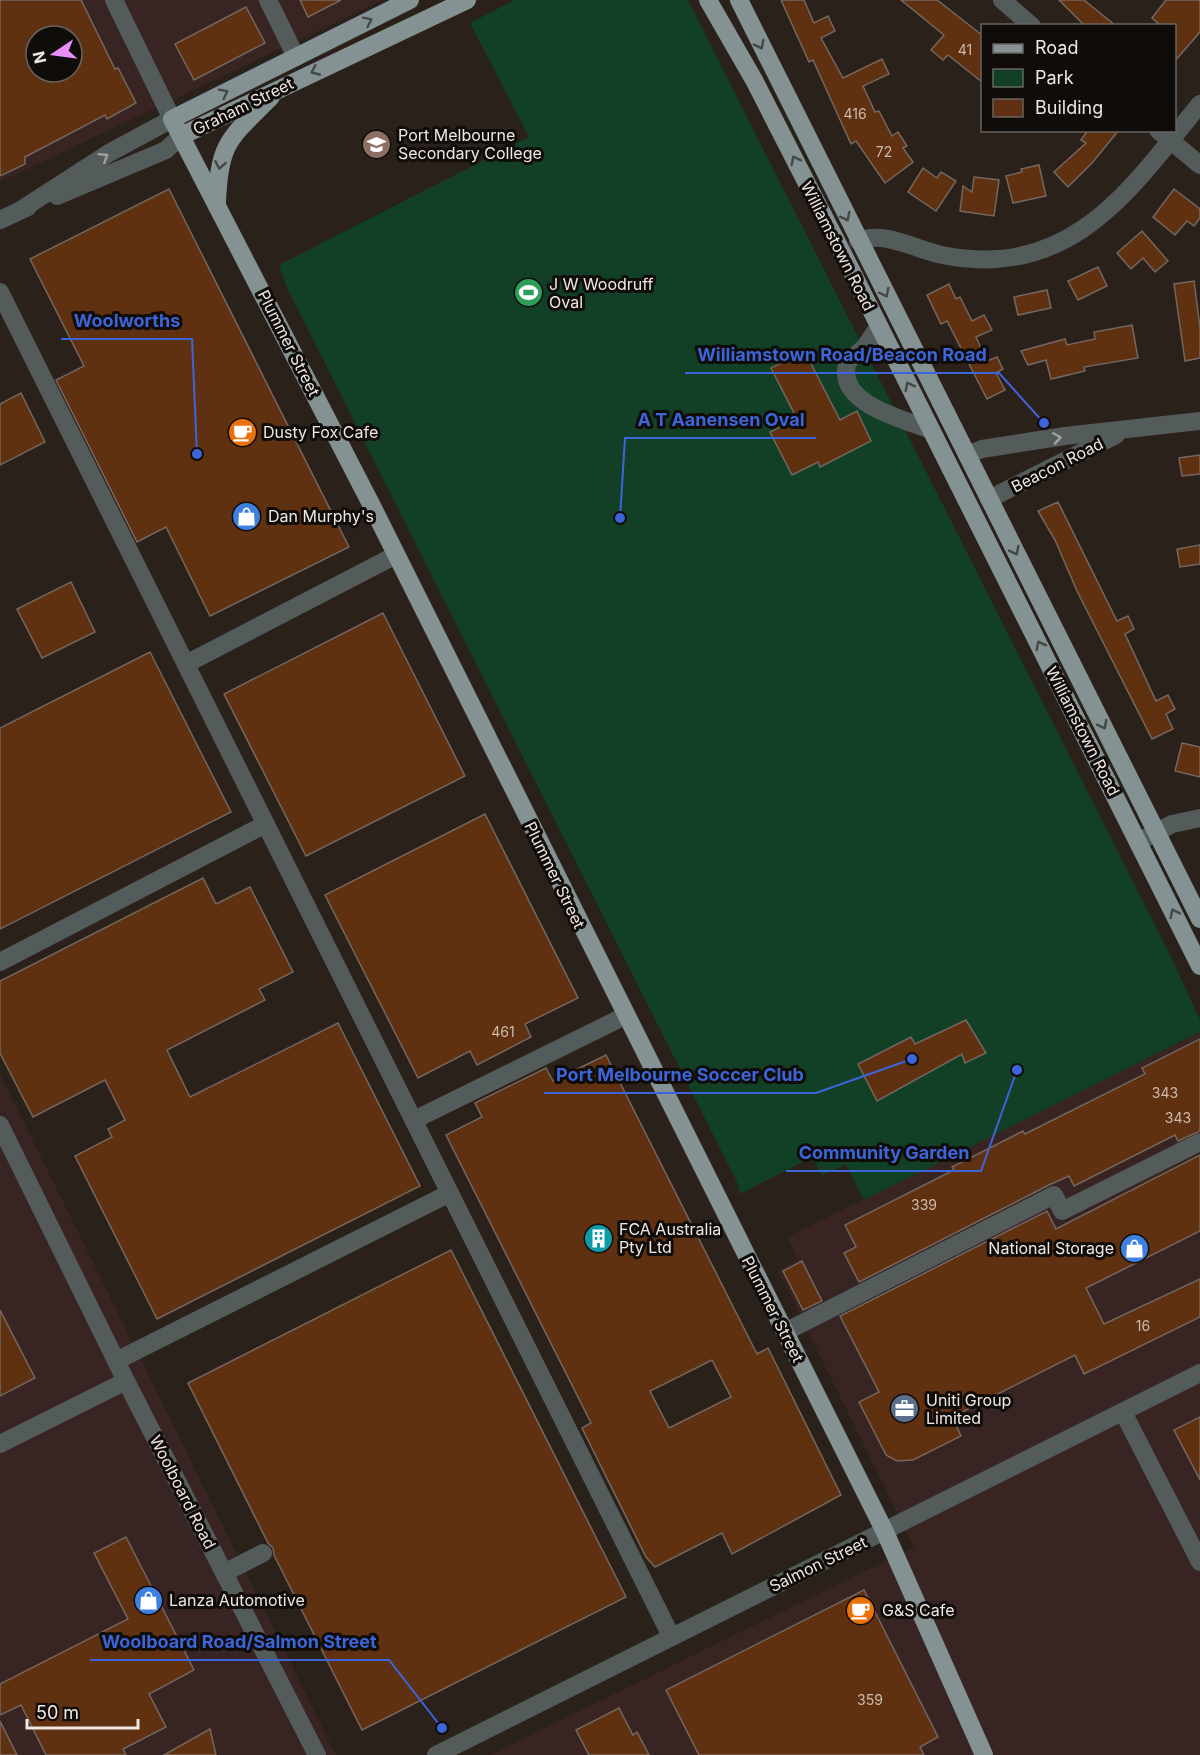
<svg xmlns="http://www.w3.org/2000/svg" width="1200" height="1755" viewBox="0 0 1200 1755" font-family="Inter,sans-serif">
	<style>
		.commercial { fill: #382523; fill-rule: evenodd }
		.green { fill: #114027 }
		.building { fill: #603110; stroke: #736760; stroke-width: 1.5; fill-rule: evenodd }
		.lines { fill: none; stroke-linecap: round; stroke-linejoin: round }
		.minor { stroke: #545b5b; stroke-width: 18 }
		.major { stroke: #849293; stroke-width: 18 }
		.oneway { stroke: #444847 }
		.oneway2 { stroke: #a2a19f }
		.labels { text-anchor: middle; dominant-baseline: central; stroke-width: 6; stroke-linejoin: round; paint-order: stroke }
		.number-label { font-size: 14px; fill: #cbbaae }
		.street-label { font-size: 16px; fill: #efe7e3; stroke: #100c09 }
		.poi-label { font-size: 16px; fill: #efe7e3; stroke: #100c09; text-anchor: start }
		.leader { fill: none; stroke: #3c65da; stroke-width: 2 }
		.callout-dot { fill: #3c65da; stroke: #100c09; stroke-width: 2 }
		.callout-label { font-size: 18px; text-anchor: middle; font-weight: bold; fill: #3c65da; stroke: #100c09; stroke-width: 6; stroke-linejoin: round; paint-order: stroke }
	</style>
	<rect width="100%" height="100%" fill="#2b211b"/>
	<g class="commercial">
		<path d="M0,0H383L0,182ZM36,36H72V72H36Z"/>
		<path d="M1200,1032V1755H490L914,1547L778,1270L799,1260L787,1237Z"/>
		<path d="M0,1074L336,1755H0Z"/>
	</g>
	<path class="green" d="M515,0H688L1170,955L1200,1020V1032L864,1200L846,1164L822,1175L812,1157L740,1194L738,1184L287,288L279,265L529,137L470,23Z"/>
	<g class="building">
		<path d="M0,0H81L115,69L118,68L136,103L107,119L105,115L25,157V164L0,176ZM36,36H72V72H36Z"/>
		<path d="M300,0H341L308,17Z"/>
		<path d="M781,0H804L814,23L828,16L835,31L821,38L843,78L882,59L889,74L863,86L875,112L879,111L892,136L898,132L907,146L903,148L913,162L885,183L856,141L851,144L813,60L809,62Z"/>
		<path d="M901,0H937L982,35V82L948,55L943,60L931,50L944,35Z"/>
		<path d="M1059,0H1084L1116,26H1085Z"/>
		<path d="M1166,0H1200V32L1174,62V26H1161L1152,18Z"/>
		<path d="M246,7L265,43L194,80L175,44Z"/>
		<path d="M1088,130H1119L1092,163L1068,187L1054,172L1086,143L1081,140Z"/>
		<path d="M1039,165L1046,196L1013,203L1006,176L1022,172L1021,169Z"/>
		<path d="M923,168L937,178L941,172L956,181L936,211L908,192Z"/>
		<path d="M974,177L999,180L994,216L960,211L963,186L972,192Z"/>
		<path d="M169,189L349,547L210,616L166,527L137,542L56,380L84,366L30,259Z"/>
		<path d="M1174,189L1200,209V218L1194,226L1187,221L1175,235L1153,217Z"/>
		<path d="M1142,231L1168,261L1155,272L1143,258L1131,269L1117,253Z"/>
		<path d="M1098,267L1107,286L1078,300L1068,281Z"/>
		<path d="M1194,281L1200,328V358L1185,361L1174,284Z"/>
		<path d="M949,284L956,299L960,297L972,321L984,315L992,330L976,337L987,361L997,357L1003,369L996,373L1005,390L987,399L947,321L941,324L927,295Z"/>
		<path d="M1047,290L1051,308L1018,315L1014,297Z"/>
		<path d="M1132,325L1138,358L1084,367L1085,371L1051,379L1046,360L1028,365L1021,351L1065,339L1067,345L1095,339L1094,332Z"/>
		<path d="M801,353L807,356L840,420L857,411L871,441L820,467L818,462L792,475L770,432L797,419L771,368Z"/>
		<path d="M21,393L45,442L0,465V404Z"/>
		<path d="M1200,455V474L1182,476L1179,458Z"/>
		<path d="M1058,502L1117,621L1128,616L1134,629L1125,634L1156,701L1168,695L1175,709L1166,714L1173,729L1152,739L1077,591L1055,540L1038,511Z"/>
		<path d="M1200,545V564L1180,567L1177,549Z"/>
		<path d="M71,582L95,632L42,658L17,609Z"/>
		<path d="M383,613L465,776L306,856L224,694Z"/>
		<path d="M150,652L231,812L0,929V728Z"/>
		<path d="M1182,743L1200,747V777L1175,771Z"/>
		<path d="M485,814L578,998L525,1024L531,1037L477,1065L470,1051L418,1078L325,895Z"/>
		<path d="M203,878L216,904L250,887L293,972L259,989L265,1000L167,1050L190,1097L338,1023L420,1186L157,1319L75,1156L112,1137L108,1129L125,1120L105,1080L33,1117L0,1053V981Z"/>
		<path d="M966,1020L986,1053L965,1063L962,1054L877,1101L858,1064L911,1037L915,1044Z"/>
		<path d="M1200,1039V1131L1178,1141L1175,1135L1074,1186L1069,1176L1049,1185L859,1282L844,1253L856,1247L845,1225L954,1170L952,1167L1023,1131L1025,1134L1145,1074L1142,1068Z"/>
		<path d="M606,1055L757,1354L768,1348L841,1495L732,1554L722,1533L655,1567L646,1557L582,1428L591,1423L446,1135L482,1117L475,1103L546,1068L553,1081ZM712,1360L731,1397L669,1428L650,1391Z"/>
		<path d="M1200,1155V1231L1086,1288L1104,1324L1200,1279V1317L1084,1374L1075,1355L952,1417L961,1436L913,1460L897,1461L886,1455L859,1402L879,1392L840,1316L1047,1211L1056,1229Z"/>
		<path d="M451,1250L626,1597L362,1730L274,1555L273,1548L268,1543L188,1383Z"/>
		<path d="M802,1261L822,1301L803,1310L783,1271Z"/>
		<path d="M0,1310L35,1378L0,1396Z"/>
		<path d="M1200,1417V1480L1174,1430Z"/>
		<path d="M126,1537L194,1670L149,1694L166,1727L123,1749L126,1755H46L21,1705L0,1715V1684L128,1619L94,1553Z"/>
		<path d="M864,1590L938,1737L920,1747L924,1755H699L666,1690Z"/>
		<path d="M619,1708L633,1735L637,1732L649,1755H589L576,1730Z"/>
		<path d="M0,1721L17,1755H0Z"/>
		<path d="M210,1729L216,1755H164Z"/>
	</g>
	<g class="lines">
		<g class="minor">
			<path d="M268,0L296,57"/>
			<path d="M1002,0L1032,26"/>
			<path d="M1158,130L1200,165"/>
			<path d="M57,196L166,150L181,136"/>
			<path d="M19,211L109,153L172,119L114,0"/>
			<path d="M0,220L28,207"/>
			<path d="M858,241C884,230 917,250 942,255C1071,281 1130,190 1200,104"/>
			<path d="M0,292L671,1636"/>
			<path d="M879,326L864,348L848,361C833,403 903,419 931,430"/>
			<path d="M967,455L982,449L1065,436L1200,421"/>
			<path d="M989,499L1116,435"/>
			<path d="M186,664L396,555"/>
			<path d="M1138,842L1172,824L1200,818"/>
			<path d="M0,962L266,824"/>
			<path d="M414,1120L625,1016"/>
			<path d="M0,1125L126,1381L317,1755"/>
			<path d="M785,1332L1054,1195L1062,1211L1200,1142"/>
			<path d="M116,1361L450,1193"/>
			<path d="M1123,1412L1200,1562"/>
			<path d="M0,1444L126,1381"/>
			<path d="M224,1573L263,1553"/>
			<path d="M436,1755L1200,1373"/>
		</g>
		<g class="major">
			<path d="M410,0L172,119L372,506L885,1532L984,1755"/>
			<path d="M708,0L754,80L841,250L1200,966"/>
			<path d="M739,0L1200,919"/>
			<path d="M181,136L467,0"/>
			<path d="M217,203C219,142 229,139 271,97"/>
		</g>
	</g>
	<defs><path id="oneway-chevron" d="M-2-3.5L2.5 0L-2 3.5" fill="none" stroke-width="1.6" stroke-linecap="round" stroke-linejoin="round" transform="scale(1.5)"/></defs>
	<g class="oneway">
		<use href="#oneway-chevron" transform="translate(368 21) rotate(-26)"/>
		<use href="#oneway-chevron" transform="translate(760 45) rotate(64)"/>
		<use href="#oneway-chevron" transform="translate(315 71) rotate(155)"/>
		<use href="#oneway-chevron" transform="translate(224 93) rotate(-27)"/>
		<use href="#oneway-chevron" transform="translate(795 160) rotate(-117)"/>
		<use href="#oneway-chevron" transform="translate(220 165) rotate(100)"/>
		<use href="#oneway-chevron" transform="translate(846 217) rotate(63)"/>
		<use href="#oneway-chevron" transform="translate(885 293) rotate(63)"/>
		<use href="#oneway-chevron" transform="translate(909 386) rotate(-117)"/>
		<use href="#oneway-chevron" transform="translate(1015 551) rotate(64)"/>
		<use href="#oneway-chevron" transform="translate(1040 645) rotate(-117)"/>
		<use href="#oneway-chevron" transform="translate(1103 725) rotate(63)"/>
		<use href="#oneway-chevron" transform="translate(1174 913) rotate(-116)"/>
	</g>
	<g class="oneway2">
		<use href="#oneway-chevron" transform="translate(104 157) rotate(-32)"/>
		<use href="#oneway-chevron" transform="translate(1057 438) rotate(-9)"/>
	</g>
	<defs>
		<symbol id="school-disc" viewBox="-11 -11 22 22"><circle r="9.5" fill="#8d6e63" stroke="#100c09"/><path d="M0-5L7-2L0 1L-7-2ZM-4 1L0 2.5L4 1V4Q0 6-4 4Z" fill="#fff"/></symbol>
		<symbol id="stadium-disc" viewBox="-11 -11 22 22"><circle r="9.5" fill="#2e9e5b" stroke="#100c09"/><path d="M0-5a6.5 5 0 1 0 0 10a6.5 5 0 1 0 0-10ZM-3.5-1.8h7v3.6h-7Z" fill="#fff"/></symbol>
		<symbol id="cafe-disc" viewBox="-11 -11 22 22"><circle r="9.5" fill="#e8710a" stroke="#100c09"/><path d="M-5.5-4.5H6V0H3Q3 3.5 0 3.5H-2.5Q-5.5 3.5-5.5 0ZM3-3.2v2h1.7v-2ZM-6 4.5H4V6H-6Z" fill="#fff"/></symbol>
		<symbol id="shop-disc" viewBox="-11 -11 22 22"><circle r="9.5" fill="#3f7fe0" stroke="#100c09"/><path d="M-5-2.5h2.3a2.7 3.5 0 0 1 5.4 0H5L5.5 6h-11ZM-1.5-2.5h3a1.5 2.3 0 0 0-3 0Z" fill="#fff"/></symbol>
		<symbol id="building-disc" viewBox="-11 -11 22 22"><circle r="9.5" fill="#0f9aa8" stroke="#100c09"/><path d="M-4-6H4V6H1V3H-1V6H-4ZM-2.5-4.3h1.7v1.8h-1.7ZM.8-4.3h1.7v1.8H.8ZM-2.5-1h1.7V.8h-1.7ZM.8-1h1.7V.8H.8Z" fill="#fff"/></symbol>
		<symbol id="office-disc" viewBox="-11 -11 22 22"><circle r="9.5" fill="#5c6f8a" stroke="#100c09"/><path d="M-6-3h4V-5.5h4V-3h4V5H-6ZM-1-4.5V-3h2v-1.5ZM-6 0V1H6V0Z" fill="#fff"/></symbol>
	</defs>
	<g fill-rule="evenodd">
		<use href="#school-disc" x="360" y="128" width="33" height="33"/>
		<use href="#stadium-disc" x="512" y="276" width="33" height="33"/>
		<use href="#cafe-disc" x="226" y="416" width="33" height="33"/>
		<use href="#shop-disc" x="230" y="500" width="33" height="33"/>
		<use href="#building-disc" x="582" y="1222" width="33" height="33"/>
		<use href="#shop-disc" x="1118" y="1232" width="33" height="33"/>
		<use href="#office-disc" x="888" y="1392" width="33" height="33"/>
		<use href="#shop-disc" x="132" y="1584" width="33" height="33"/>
		<use href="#cafe-disc" x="844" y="1594" width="33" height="33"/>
	</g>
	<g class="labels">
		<g class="number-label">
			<text x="965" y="49">41</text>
			<text x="855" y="113">416</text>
			<text x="884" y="151">72</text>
			<text x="503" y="1031">461</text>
			<text x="1165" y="1092">343</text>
			<text x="1178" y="1117">343</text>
			<text x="924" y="1204">339</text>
			<text x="1143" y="1325">16</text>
			<text x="870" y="1699">359</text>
		</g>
		<g class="street-label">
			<text transform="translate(243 106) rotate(-26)">Graham Street</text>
			<text transform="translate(838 246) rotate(63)">Williamstown Road</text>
			<text transform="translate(289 343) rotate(63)">Plummer Street</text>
			<text transform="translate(1057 465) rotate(-27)">Beacon Road</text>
			<text transform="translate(1083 731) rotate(63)">Williamstown Road</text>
			<text transform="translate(555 875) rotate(64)">Plummer Street</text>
			<text transform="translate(773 1309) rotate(63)">Plummer Street</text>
			<text transform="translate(183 1492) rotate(63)">Woolboard Road</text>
			<text transform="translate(818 1564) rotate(-26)">Salmon Street</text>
		</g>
		<g class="poi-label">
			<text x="398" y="135">Port Melbourne<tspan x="398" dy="18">Secondary College</tspan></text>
			<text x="549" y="284">J W Woodruff<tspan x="549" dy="18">Oval</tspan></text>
			<text x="263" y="432">Dusty Fox Cafe</text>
			<text x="268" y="516">Dan Murphy's</text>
			<text x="619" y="1229">FCA Australia<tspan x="619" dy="18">Pty Ltd</tspan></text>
			<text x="1114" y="1248" text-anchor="end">National Storage</text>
			<text x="926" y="1400">Uniti Group<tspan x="926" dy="18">Limited</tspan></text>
			<text x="169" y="1600">Lanza Automotive</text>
			<text x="882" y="1610">G&amp;S Cafe</text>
		</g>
	</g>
	<path class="leader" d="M197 454L192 339H61M1044 423L999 373H685M620 518L625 438H816M912 1059L816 1093H544M1017 1070L981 1171H786M442 1728L389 1660H90"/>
	<g class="callout-dot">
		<circle cx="197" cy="454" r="6"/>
		<circle cx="1044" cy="423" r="6"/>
		<circle cx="620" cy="518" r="6"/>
		<circle cx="912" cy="1059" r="6"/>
		<circle cx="1017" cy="1070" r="6"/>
		<circle cx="442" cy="1728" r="6"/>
	</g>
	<g class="callout-label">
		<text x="127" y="327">Woolworths</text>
		<text x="842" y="361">Williamstown Road/Beacon Road</text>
		<text x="721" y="426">A T Aanensen Oval</text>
		<text x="680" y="1081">Port Melbourne Soccer Club</text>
		<text x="884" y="1159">Community Garden</text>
		<text x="239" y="1648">Woolboard Road/Salmon Street</text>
	</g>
	<rect x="981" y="24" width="195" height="108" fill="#100c09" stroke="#696460" stroke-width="1.5"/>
	<rect x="993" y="44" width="30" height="9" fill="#849293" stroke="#696460" stroke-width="1.5"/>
	<text x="1035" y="54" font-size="18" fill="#efe7e3">Road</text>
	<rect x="993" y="69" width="30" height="18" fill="#114027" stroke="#696460" stroke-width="1.5"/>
	<text x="1035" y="84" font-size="18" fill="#efe7e3">Park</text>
	<rect x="993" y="99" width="30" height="18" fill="#603110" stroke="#696460" stroke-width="1.5"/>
	<text x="1035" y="114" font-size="18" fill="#efe7e3">Building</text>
	<g transform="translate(54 54) rotate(257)"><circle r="28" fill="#100c09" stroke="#696460" stroke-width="1.5"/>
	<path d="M0-4.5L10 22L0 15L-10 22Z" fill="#ea8dfd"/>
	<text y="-9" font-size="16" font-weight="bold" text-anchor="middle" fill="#efe7e3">N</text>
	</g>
	<path d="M27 1719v9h111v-9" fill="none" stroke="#efe7e3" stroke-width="3"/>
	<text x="36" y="1719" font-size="18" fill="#efe7e3" stroke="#100c09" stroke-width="4.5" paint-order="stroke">50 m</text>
</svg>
